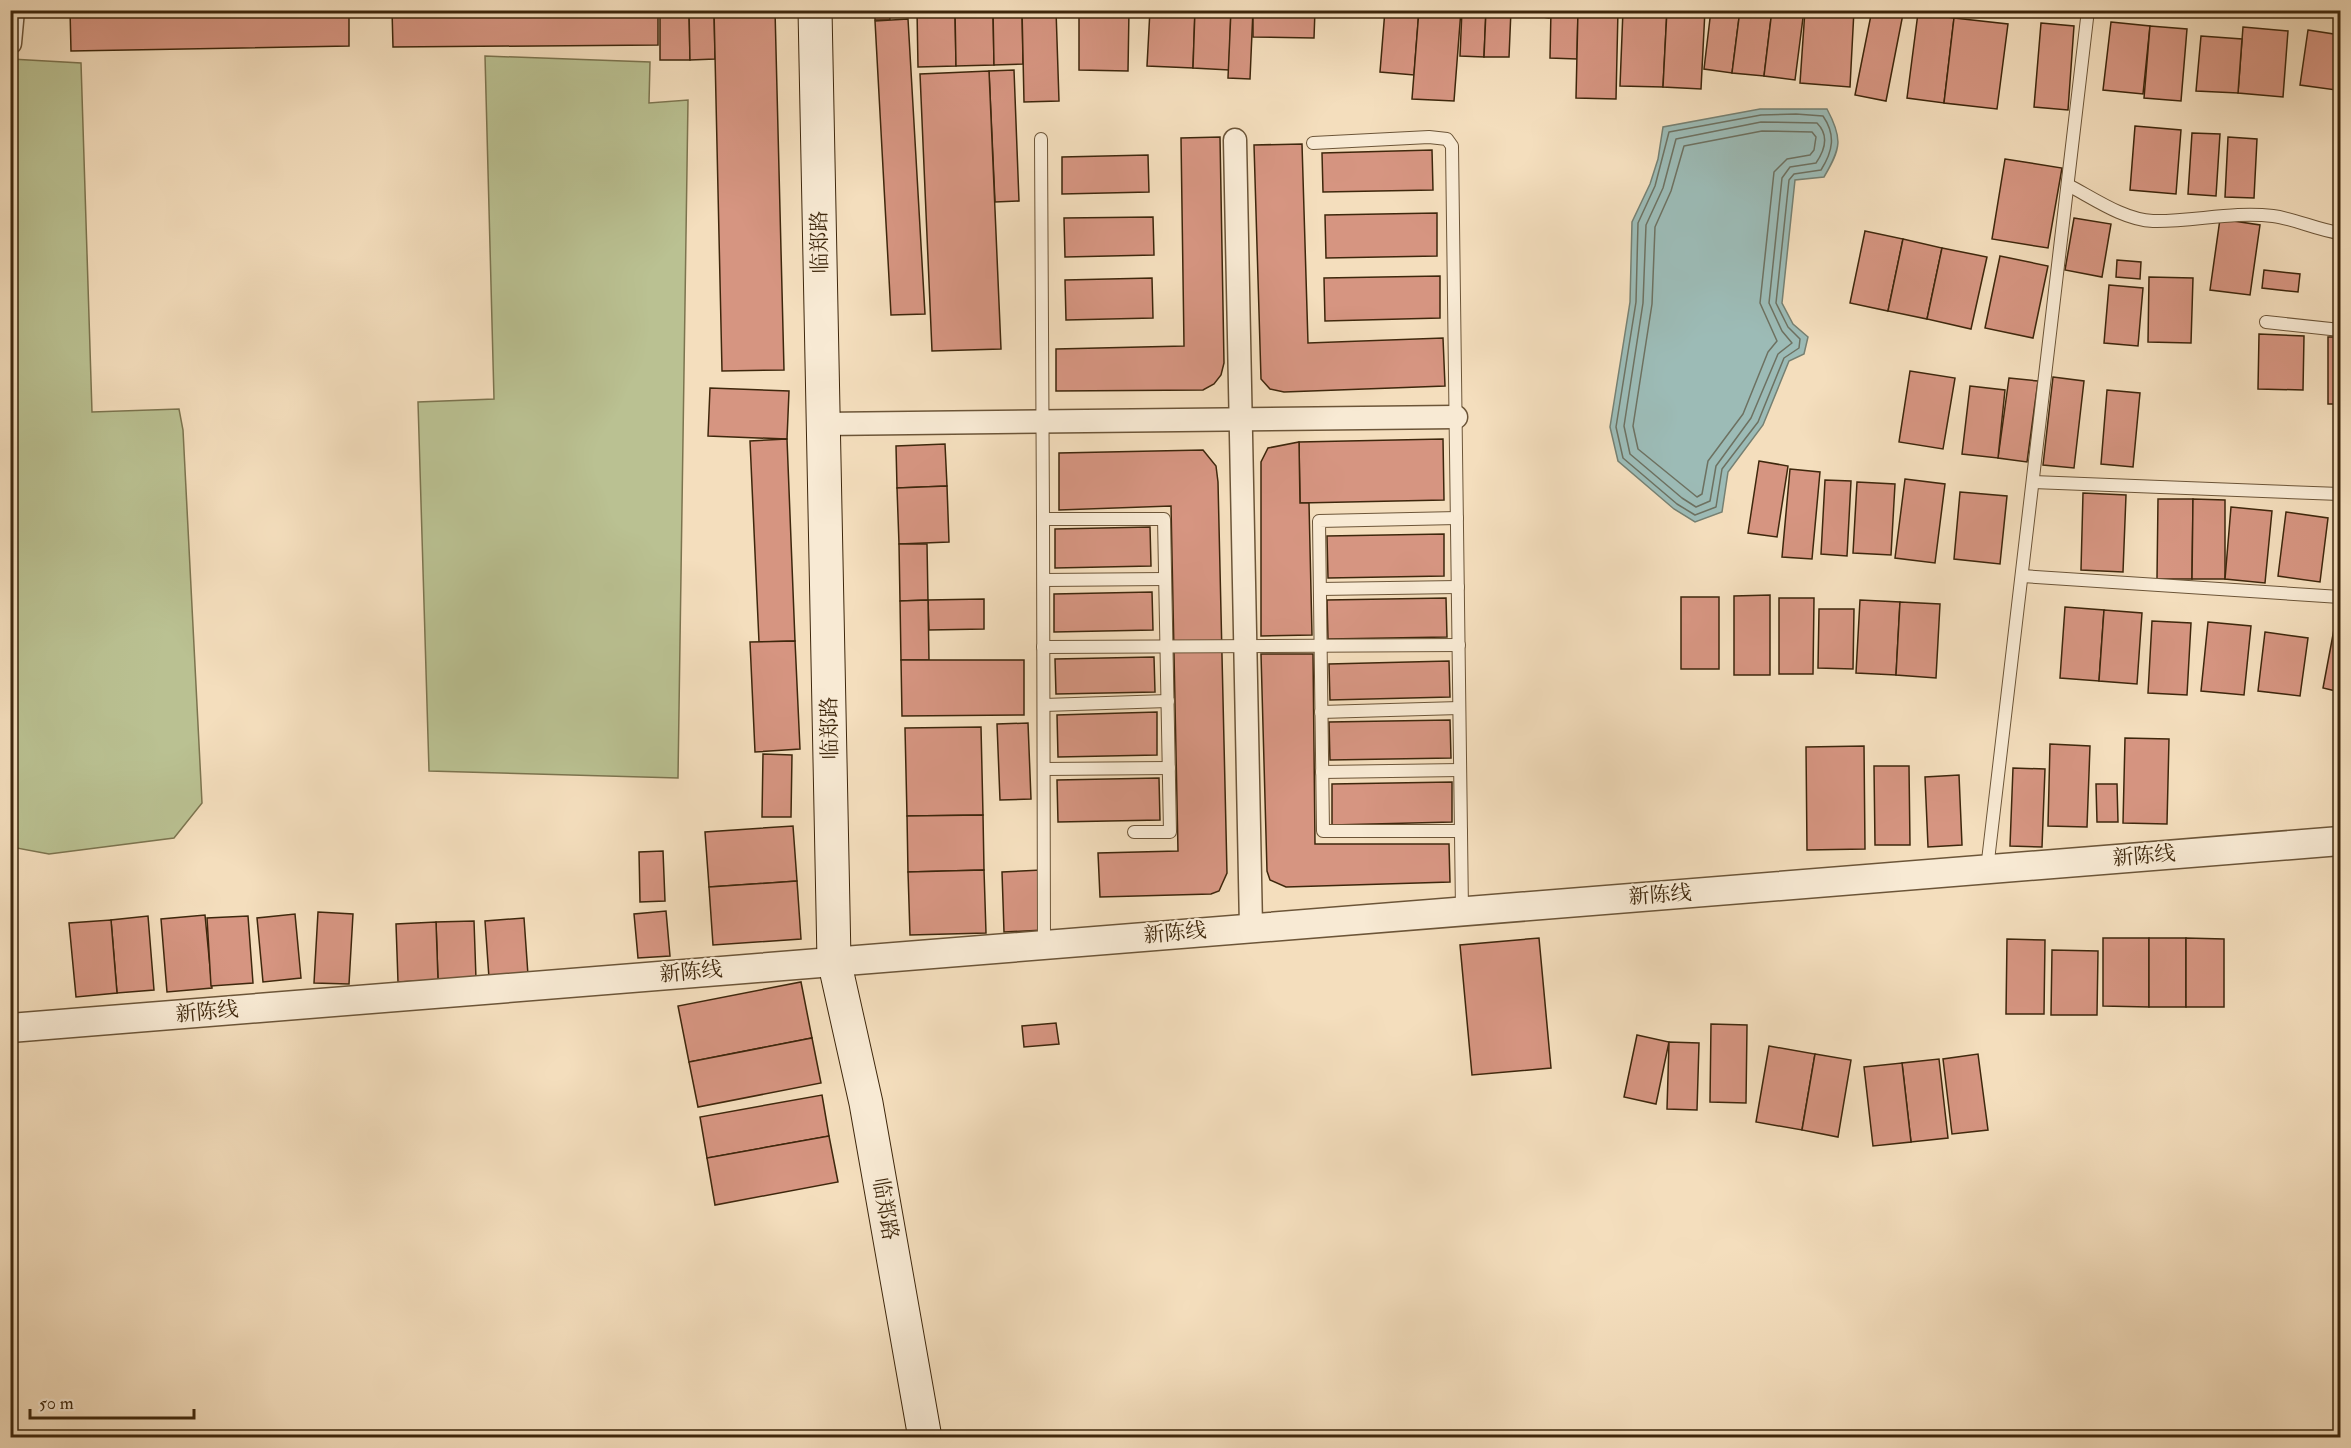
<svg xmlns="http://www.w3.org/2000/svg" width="2351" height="1448" viewBox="0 0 2351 1448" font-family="'IM FELL Double Pica','Noto Serif SC',serif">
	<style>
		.green { fill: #bac192; stroke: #7c744f; stroke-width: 1.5 }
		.water { fill: #9cbbb6; stroke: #768072; stroke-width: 1.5 }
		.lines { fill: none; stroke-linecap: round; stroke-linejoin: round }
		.shore { stroke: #6d7161; stroke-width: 1.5 }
		.building { fill: #d69581; stroke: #3e270c; stroke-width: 1.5 }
		.service-casing { stroke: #6c5538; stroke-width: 14 }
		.minor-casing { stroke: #6c5538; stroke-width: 25 }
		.tertiary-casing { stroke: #6c5538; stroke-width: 31 }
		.secondary-casing { stroke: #3e270c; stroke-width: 35 }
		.service { stroke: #f8ead4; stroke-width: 12 }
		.minor { stroke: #f8ead4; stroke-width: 22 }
		.tertiary { stroke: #f8ead4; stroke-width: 28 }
		.secondary { stroke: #f8ead4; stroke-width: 33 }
		.labels { text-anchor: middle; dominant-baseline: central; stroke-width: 4.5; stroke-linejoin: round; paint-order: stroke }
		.street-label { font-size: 21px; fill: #3e270c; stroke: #f8ead4 }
	</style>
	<rect width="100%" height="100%" fill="#f4debd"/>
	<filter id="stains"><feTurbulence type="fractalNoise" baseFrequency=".00333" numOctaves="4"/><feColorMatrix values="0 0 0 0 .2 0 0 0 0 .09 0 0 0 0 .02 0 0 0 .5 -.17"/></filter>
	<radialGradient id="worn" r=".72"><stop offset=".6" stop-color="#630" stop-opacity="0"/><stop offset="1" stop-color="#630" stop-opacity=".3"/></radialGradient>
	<g class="green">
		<path d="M485,56L650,62L649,103L688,100L678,778L429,771L418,402L494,399Z"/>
		<path d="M11,59L81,63L92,412L179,409L183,430L202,803L174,838L49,854L11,847Z"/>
	</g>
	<path class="water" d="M1760,109H1827C1843,139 1841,148 1824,177L1795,180L1782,303L1793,324L1808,337L1804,354L1789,361L1763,425L1728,472L1722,512L1695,522L1674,509L1618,461L1610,427L1630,302L1632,222L1650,184L1658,159L1663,127Z"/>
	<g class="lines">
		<g class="shore">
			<path d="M1796,114L1823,116C1836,135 1833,151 1821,170L1794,174L1789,180L1776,303L1788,327L1800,339L1799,348L1784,358L1758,422L1722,469L1716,507L1695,515L1677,504L1623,458L1616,427L1636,302L1638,223L1655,186L1669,132L1761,115Z"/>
			<path d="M1761,122L1817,123C1829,135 1825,150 1816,163L1790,167L1782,178L1769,303L1782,331L1792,343L1778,354L1751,418L1716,466L1710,501L1696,507L1682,498L1630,454L1624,426L1643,303L1646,225L1663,188L1676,139Z"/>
			<path d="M1762,131L1812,132L1816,137L1814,150L1810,155L1787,159L1774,172L1760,303L1777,341L1768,352L1743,414L1708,461L1702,494L1697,497L1638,449L1633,426L1652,304L1655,227L1671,191L1684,146Z"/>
		</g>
	</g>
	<g class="building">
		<path d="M70,10H349V46L71,51Z"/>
		<path d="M392,10H658V45L393,47Z"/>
		<path d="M660,10H689L690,60H660Z"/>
		<path d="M689,10H714L715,59L690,60Z"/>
		<path d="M714,10H775L784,370L722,371Z"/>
		<path d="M875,10H889L890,20H875Z"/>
		<path d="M889,10H917V13H890Z"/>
		<path d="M917,10H955L956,66L918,67Z"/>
		<path d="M955,10H993L994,65L956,66Z"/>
		<path d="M993,10H1022L1023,64L994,65Z"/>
		<path d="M1022,10H1056L1059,101L1024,102Z"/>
		<path d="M1079,10H1129L1128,71L1079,70Z"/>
		<path d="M1150,10H1195L1193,68L1147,66Z"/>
		<path d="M1195,10H1231L1229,70L1193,68Z"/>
		<path d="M1231,10H1253L1250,79L1228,78Z"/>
		<path d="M1253,10H1315L1314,38L1253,37Z"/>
		<path d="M1322,10H1385V17Z"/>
		<path d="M1385,10H1419L1414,75L1380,72Z"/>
		<path d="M1419,10H1461L1454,101L1412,99Z"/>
		<path d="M1462,10H1486L1484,57L1460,56Z"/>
		<path d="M1486,10H1511L1509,57H1484Z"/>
		<path d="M1514,10H1550L1549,18L1514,13Z"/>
		<path d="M1551,10H1578L1577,59L1550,58Z"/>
		<path d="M1578,10H1618L1616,99L1576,98Z"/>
		<path d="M1623,10H1667L1663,87L1620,86Z"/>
		<path d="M1667,10H1705L1701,89L1663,87Z"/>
		<path d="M1711,10H1740L1732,73L1704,69Z"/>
		<path d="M1740,10H1772L1764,76L1732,73Z"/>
		<path d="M1772,10H1804L1795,80L1764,76Z"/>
		<path d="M1805,10H1854L1850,87L1800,83Z"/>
		<path d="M1872,10L1903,14L1886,101L1855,95Z"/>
		<path d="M1918,13L1954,18L1944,103L1907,98Z"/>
		<path d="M1954,18L2008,24L1997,109L1944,103Z"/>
		<path d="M908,19L925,314L891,315L875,21Z"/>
		<path d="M2111,22L2150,26L2143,94L2103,90Z"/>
		<path d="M2041,23L2074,26L2068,110L2034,107Z"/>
		<path d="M2150,26L2187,29L2181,101L2144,98Z"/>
		<path d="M2243,27L2288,31L2283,97L2238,93Z"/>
		<path d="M2308,30L2340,35L2336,90L2300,85Z"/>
		<path d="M2201,36L2242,39L2238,93L2196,91Z"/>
		<path d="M2340,60V91L2336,90Z"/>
		<path d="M1014,70L1019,201L995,202L989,71Z"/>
		<path d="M989,71L1001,349L932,351L920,74Z"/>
		<path d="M2135,126L2181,130L2176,194L2130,190Z"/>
		<path d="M2339,129H2340V184H2335Z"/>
		<path d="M2192,133L2220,134L2216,196L2188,194Z"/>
		<path d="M1220,137L1224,363L1221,375L1214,384L1203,390L1056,391V349L1184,346L1181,138Z"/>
		<path d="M2228,137L2257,139L2254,198L2225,197Z"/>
		<path d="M1302,144L1308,343L1443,338L1445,386L1284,392L1270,389L1261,379L1254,145Z"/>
		<path d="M1432,150L1433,190L1323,192L1322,153Z"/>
		<path d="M1148,155L1149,192L1062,194V157Z"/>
		<path d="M2005,159L2062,168L2048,248L1992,239Z"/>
		<path d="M1437,213V256L1326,258L1325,215Z"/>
		<path d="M1153,217L1154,255L1065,257L1064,218Z"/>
		<path d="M2074,218L2111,224L2102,277L2065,270Z"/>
		<path d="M2220,219L2260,225L2250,295L2210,290Z"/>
		<path d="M1865,231L1903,239L1888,311L1850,303Z"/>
		<path d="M1903,239L1942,248L1927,319L1888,311Z"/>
		<path d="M1942,248L1987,257L1971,329L1927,319Z"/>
		<path d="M2000,256L2048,266L2033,338L1985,328Z"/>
		<path d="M2117,260L2141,262L2140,279L2116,277Z"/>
		<path d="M2264,270L2300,274L2298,292L2262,288Z"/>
		<path d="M1440,276V318L1325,321L1324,278Z"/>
		<path d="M2149,277L2193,278L2191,343L2148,342Z"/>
		<path d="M1152,278L1153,318L1066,320L1065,280Z"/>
		<path d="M2109,285L2143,288L2138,346L2104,343Z"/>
		<path d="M2259,334L2304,336L2303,390L2258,389Z"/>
		<rect x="2328" y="337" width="12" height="67"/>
		<path d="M1910,371L1955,378L1943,449L1899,442Z"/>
		<path d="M2053,377L2084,381L2074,468L2043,465Z"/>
		<path d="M2009,378L2038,381L2027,462L1998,458Z"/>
		<path d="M1970,386L2005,390L1998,458L1962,454Z"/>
		<path d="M710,388L789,391L787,439L708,436Z"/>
		<path d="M2107,390L2140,393L2133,467L2101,464Z"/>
		<path d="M787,439L795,641L759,642L750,441Z"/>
		<path d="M1443,439L1444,500L1300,503L1299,442Z"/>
		<path d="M1299,442L1300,503H1309L1312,635L1261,636V462L1268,448Z"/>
		<path d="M945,444L947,486L897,488L896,446Z"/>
		<path d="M1203,450L1216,466L1218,482L1227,873L1219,891L1211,894L1100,897L1098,853L1178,851L1171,506L1059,510V453Z"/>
		<path d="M1759,461L1788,466L1777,537L1748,533Z"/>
		<path d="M1790,469L1820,472L1812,559L1782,557Z"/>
		<path d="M1905,479L1945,484L1935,563L1895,558Z"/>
		<path d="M1825,480L1851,481L1847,556L1821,554Z"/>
		<path d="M1857,482L1895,484L1891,555L1853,553Z"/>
		<path d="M947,486L949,542L899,544L897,488Z"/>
		<path d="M1960,492L2007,496L2000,564L1954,559Z"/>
		<path d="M2083,493L2126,495L2123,572L2081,570Z"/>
		<path d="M2158,499H2193L2192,579H2157Z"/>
		<path d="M2193,499L2225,500V579H2192Z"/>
		<path d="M2231,507L2272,511L2265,583L2225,579Z"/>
		<path d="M2286,512L2328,518L2320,582L2278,576Z"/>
		<path d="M1150,527L1151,566L1055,568V529Z"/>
		<path d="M1444,534V576L1328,578L1327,536Z"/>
		<path d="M899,544H927L928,600L900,601Z"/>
		<path d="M1152,592L1153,630L1054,632V594Z"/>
		<path d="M1770,595V675H1734V596Z"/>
		<rect x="1681" y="597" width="38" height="72"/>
		<path d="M1446,598L1447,637L1328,639L1327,600Z"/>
		<path d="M1779,598H1814L1813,674H1779Z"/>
		<path d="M984,599V629L929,630L928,600Z"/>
		<path d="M928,600L929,660H901L900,601Z"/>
		<path d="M1860,600L1900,602L1896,675L1856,673Z"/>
		<path d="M1900,602L1940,604L1936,678L1896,675Z"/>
		<path d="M2065,607L2104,610L2099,681L2060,678Z"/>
		<path d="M1819,609H1854L1853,669L1818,668Z"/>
		<path d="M2104,610L2142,613L2137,684L2099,681Z"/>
		<path d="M2152,621L2191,623L2187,695L2148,693Z"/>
		<path d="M2208,622L2251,626L2244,695L2201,691Z"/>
		<path d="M2335,624L2340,625V692L2323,688Z"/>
		<path d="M2265,632L2308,638L2300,696L2258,691Z"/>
		<path d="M795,641L800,749L755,752L750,642Z"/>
		<path d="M1261,654H1313L1315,844H1449L1450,882L1286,887L1270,880L1267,871Z"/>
		<path d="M1154,657L1155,692L1056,694L1055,659Z"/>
		<path d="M901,660H1024V715L902,716Z"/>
		<path d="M1449,661L1450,697L1330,700L1329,664Z"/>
		<path d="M1157,712V755L1058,757L1057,715Z"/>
		<path d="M1450,720L1451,758L1330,760L1329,722Z"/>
		<path d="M1028,723L1031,799L1000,800L997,724Z"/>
		<path d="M981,727L983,815L907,816L905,728Z"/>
		<path d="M2125,738L2169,739L2167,824L2123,823Z"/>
		<path d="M2050,744L2090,746L2087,827L2048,826Z"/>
		<path d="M1864,746L1865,849L1807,850L1806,747Z"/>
		<path d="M763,754L792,755L791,817H762Z"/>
		<path d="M1874,766H1909L1910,845H1875Z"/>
		<path d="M2013,768L2045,769L2042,847L2010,846Z"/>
		<path d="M1959,775L1962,845L1928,847L1925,777Z"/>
		<path d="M1159,778L1160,820L1058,822L1057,780Z"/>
		<path d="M1452,782V822L1332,825V784Z"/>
		<path d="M2096,784H2117L2118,822H2097Z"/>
		<path d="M983,815L984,870L908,872L907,816Z"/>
		<path d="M793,826L797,881L709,887L705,832Z"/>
		<path d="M663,851L665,901L640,902L639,852Z"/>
		<path d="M984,870L986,933L910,935L908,872Z"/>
		<path d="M1041,870L1044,930L1004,932L1002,872Z"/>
		<path d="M797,881L801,939L713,945L709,887Z"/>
		<path d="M666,911L670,956L638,958L634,914Z"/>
		<path d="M318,912L353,914L349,984L314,983Z"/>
		<path d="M295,914L301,978L263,982L257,918Z"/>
		<path d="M205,915L212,988L167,992L161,919Z"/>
		<path d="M148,916L154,990L117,993L111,920Z"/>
		<path d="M248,916L253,983L211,986L207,918Z"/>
		<path d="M524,918L528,975L489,978L485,921Z"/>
		<path d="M111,920L117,993L76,997L69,923Z"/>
		<path d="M474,921L476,979L438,980L436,922Z"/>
		<path d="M436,922L438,980L398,982L396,924Z"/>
		<path d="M1539,938L1551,1068L1472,1075L1460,945Z"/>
		<path d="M2103,938H2149V1007L2103,1006Z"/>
		<rect x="2149" y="938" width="37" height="69"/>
		<path d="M2186,938L2224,939V1007H2186Z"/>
		<path d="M2007,939L2045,940L2044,1014H2006Z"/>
		<path d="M2052,950L2098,951L2097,1015H2051Z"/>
		<path d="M801,982L812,1038L689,1062L678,1006Z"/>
		<path d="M1056,1023L1059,1044L1024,1047L1022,1026Z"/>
		<path d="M1711,1024L1747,1025L1746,1103L1710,1102Z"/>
		<path d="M1637,1035L1669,1042L1656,1104L1624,1097Z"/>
		<path d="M812,1038L821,1083L698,1107L689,1062Z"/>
		<path d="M1669,1042L1699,1043L1697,1110L1667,1109Z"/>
		<path d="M1769,1046L1815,1054L1802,1130L1756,1122Z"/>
		<path d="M1815,1054L1851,1060L1838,1137L1802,1130Z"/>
		<path d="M1978,1054L1988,1130L1952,1134L1943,1059Z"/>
		<path d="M1939,1059L1948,1138L1911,1142L1902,1063Z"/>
		<path d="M1902,1063L1911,1142L1873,1146L1864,1067Z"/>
		<path d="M822,1095L829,1136L707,1158L700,1117Z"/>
		<path d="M829,1136L838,1182L715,1205L707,1158Z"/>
	</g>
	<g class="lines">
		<defs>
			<g id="service">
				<path d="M1041,139L1043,519"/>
				<path d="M1313,143L1429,137L1447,139L1452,146L1462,910"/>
				<path d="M2068,185C2093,198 2124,220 2153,221C2193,222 2232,211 2273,216C2296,219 2317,230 2340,233"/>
				<path d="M2266,322L2340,330"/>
				<path d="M2033,482L2340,494"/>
				<path d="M1457,518L1319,521L1323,831H1461"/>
				<path d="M2022,576L2340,597"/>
				<path d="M1044,580L1165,579"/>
				<path d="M1320,589L1458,587"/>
				<path d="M1043,647L1459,645"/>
				<path d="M1044,705L1168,701"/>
				<path d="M1321,712L1459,708"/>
				<path d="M1044,769L1169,768"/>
				<path d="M1322,772L1460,770"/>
				<path d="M1987,869L2088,10"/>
				<path d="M1044,943L1043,519H1164L1170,832H1134"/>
			</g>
			<g id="minor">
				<path d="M10,43L13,10"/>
				<path d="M1235,140L1251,927"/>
				<path d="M823,424L1456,417"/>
			</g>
			<path id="tertiary" d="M10,1028L2340,841"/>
			<path id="secondary" d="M815,10L834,960L866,1103L925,1438"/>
		</defs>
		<use href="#service" class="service-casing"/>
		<use href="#minor" class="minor-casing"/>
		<use href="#tertiary" class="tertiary-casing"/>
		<use href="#secondary" class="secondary-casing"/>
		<use href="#service" class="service"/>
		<use href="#minor" class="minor"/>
		<use href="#tertiary" class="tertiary"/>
		<use href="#secondary" class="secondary"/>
	</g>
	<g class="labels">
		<g class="street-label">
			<text transform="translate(820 242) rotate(-91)">临郑路</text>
			<text transform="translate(830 728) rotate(-91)">临郑路</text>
			<text transform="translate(2144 856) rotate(-5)">新陈线</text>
			<text transform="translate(1660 895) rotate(-4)">新陈线</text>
			<text transform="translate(1175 933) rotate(-5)">新陈线</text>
			<text transform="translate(691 972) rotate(-5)">新陈线</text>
			<text transform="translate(207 1012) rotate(-5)">新陈线</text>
			<text transform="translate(885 1209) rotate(80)">临郑路</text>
		</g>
	</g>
	<rect width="2351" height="1448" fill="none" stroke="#f4debd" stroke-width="36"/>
	<rect x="12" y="12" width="2327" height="1424" fill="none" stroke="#3e270c" stroke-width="3"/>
	<rect x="18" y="18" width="2315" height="1412" fill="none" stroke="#3e270c" stroke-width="1.5"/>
	<path d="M30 1409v9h164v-9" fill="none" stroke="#3e270c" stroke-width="3"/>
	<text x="39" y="1409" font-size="18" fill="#3e270c" stroke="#f8ead4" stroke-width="4.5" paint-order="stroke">50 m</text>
	<rect width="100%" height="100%" filter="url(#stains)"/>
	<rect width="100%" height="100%" fill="url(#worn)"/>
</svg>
